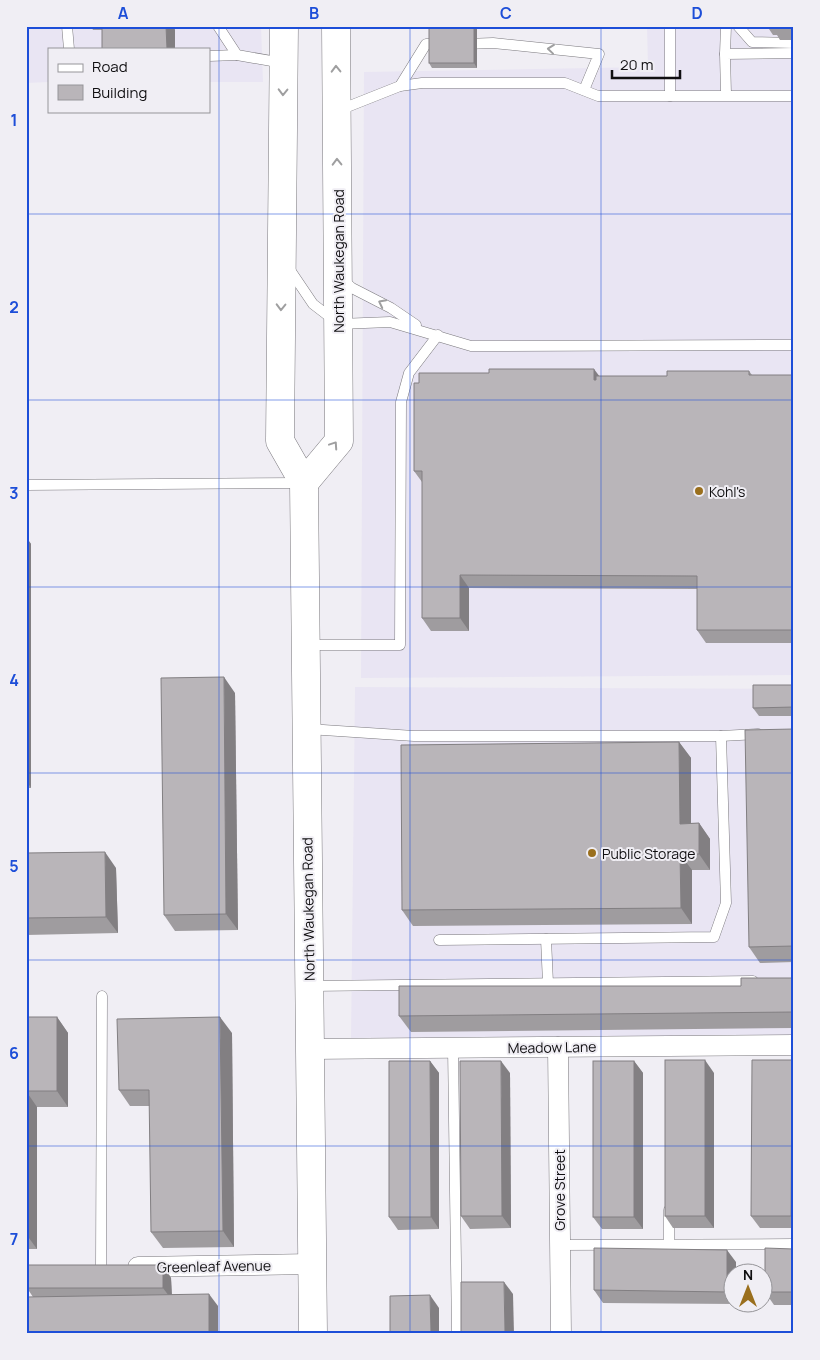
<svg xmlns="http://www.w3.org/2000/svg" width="820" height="1360" viewBox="0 0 820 1360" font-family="Manrope,sans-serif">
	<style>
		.built { fill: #e9e5f3 }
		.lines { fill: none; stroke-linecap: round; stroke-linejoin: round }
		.service-casing { stroke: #7a787d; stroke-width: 11 }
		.minor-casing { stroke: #7a787d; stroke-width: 21 }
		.primary-casing { stroke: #7a787d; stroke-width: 29 }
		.service { stroke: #fff; stroke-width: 10 }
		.minor { stroke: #fff; stroke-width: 20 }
		.primary { stroke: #fff; stroke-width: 28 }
		.wall { fill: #9f9c9f }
		.shaded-wall { fill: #827f82 }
		.building { fill: #b9b5b9; stroke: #827f82 }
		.oneway { stroke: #9f9fa0 }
		.grid { fill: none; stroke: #1d4ed8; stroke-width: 1; stroke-opacity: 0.55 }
		.poi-dot { fill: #9a6f1d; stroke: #f0eef4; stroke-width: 2 }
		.labels { text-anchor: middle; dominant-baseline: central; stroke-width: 4; stroke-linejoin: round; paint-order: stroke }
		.street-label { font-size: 14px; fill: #100f11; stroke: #f0eef4 }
		.poi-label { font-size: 14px; fill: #100f11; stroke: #f0eef4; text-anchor: start }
		.neatline { fill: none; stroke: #1d4ed8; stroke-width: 2 }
		.grid-label { font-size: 16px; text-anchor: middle; font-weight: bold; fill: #1d4ed8 }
	</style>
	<rect width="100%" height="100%" fill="#f0eef4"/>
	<g class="built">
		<path d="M26,26H261L263,82H209V49H49V82L26,83Z"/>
		<path d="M647,26H794V675L361,678L364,72L648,67Z"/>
		<path d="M355,687L794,689V1035L351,1038Z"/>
	</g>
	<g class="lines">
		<defs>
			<g id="service">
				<path d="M67,26L69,49"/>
				<path d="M218,26L237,55L283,63"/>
				<path d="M670,26V96"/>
				<path d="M738,26L752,42L794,43"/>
				<path d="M465,44L493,43L599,54L584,90"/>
				<path d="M725,54L726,26"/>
				<path d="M209,56L237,55"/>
				<path d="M400,86L426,44H441"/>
				<path d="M726,94L725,54L794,53"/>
				<path d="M337,111L400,86L422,83H565L598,96H794"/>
				<path d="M288,267L313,304L339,324L390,322L471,346L794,345"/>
				<path d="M342,279L352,288L391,308L416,325"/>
				<path d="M26,485L300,483"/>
				<path d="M307,645H400L401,402L409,373L438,335"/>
				<path d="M308,729L414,736H721L726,903L714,937L439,940"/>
				<path d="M721,736L758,734"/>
				<path d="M546,939L548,983"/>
				<path d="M310,986L753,981"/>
				<path d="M453,1048L457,1334"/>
				<path d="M669,1210V1245"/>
				<path d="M560,1245L794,1244"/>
				<path d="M101,1268L102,996"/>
			</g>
			<g id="minor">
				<path d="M558,1047L561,1334"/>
				<path d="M310,1049L794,1045"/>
				<path d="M138,1267L311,1264"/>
			</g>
			<g id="primary">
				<path d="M284,26L280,441L304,483L313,1334"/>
				<path d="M304,483L339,441L336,26"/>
			</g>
		</defs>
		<use href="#service" class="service-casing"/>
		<use href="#minor" class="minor-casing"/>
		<use href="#primary" class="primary-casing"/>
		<use href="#service" class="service"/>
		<use href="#minor" class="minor"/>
		<use href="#primary" class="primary"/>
	</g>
	<g class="wall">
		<path d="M91,26H176V28H174L175,30V49H102V30H93Z"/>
		<path d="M477,26V68H432L429,63Z"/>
		<path d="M767,26H794V40H780L777,35H773Z"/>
		<path d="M749,371L752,375H794V643H706L697,630V589L469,588V631H431L422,618V482L414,471L599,376H667Z"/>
		<path d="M26,537L31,544V788H26Z"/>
		<path d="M794,685V716H759L753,708Z"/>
		<path d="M235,693L238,930L175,931L164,915Z"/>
		<path d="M794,729V962L760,963L749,947Z"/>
		<path d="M679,742L691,758V823H699L710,839V870H692V924L413,926L402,910Z"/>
		<path d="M26,853L116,868L118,933L26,935Z"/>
		<path d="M794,978V1028L411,1032L399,1016L741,986Z"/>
		<path d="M26,1017H57L68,1033V1107H37V1249H26Z"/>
		<path d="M232,1033L234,1247L163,1248L151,1232L150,1106H130L119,1090Z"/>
		<path d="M430,1061L439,1073V1229L398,1230L389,1217Z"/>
		<path d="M634,1061L643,1073V1229H602L593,1217Z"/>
		<path d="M794,1062V1228H760L751,1216Z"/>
		<path d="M510,1073L511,1228L470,1229L461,1216Z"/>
		<path d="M714,1073V1228H673L665,1216Z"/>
		<path d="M794,1249V1305H774L765,1292Z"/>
		<path d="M736,1262L732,1272V1302H736V1304L603,1303L594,1290Z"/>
		<path d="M163,1265L171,1278L172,1295L218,1306V1334L33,1297L27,1288Z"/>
	</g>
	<g class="shaded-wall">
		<path d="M166,26H173L175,30V49H167Z"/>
		<path d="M474,26H477V68L474,63Z"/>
		<path d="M790,26H792L794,29V33Z"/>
		<path d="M594,369L603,381L594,380Z"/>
		<path d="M26,537L31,544V788L26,780Z"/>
		<path d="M460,575L469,588V631L460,618Z"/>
		<path d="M224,677L235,693L238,930L226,914Z"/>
		<path d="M679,742L691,758V840L680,824Z"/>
		<path d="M699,823L710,839V870L699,854Z"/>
		<path d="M105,852L116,868L118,933L106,917Z"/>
		<path d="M680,854L692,870V924L681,908Z"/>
		<path d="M57,1017L68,1033V1107L57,1091Z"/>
		<path d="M220,1017L232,1033L234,1247L223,1231Z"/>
		<path d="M705,1060L714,1073V1228L705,1216Z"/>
		<path d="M792,1060L794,1062V1220L791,1216Z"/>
		<path d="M430,1061L439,1073V1229L431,1217Z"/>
		<path d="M501,1061L510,1073L511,1228L502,1216Z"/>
		<path d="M634,1061L643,1073V1229L634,1217Z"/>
		<path d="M26,1091L37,1107V1249L26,1234Z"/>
		<path d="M727,1250L736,1262V1272H732V1300L727,1292Z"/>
		<path d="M163,1265L171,1278L172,1300L163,1288Z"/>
		<path d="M504,1282L513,1294L514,1334H505Z"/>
		<path d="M209,1294L218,1306V1334H209Z"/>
		<path d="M430,1295L439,1308V1334H431Z"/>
	</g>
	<g class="building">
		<path d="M102,26H166L167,49H102Z"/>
		<rect x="429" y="26" width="45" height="37"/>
		<rect x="772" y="26" width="18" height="1"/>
		<path d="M489,369H594V380H596V376H667V371H749V375H794V630H697V576L460,575V618H422V471H414V383H419V373H489Z"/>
		<path d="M224,677L226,914L164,915L161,678Z"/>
		<path d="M753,685H794V707L753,708Z"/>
		<path d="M794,729V946L749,947L745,730Z"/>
		<path d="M679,742L680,824L699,823V854H680L681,908L402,910L401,745Z"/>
		<path d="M105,852L106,917L26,918V853Z"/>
		<path d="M741,978H794V1012L399,1016V986H741Z"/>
		<rect x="26" y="1017" width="31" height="74"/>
		<path d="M220,1017L223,1231L151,1232L149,1090H119L117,1019Z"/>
		<rect x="665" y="1060" width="40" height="156"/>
		<path d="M752,1060H792L791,1216H751Z"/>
		<path d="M389,1061H430L431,1217H389Z"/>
		<path d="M460,1061H501L502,1216H461Z"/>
		<rect x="593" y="1061" width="41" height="156"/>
		<path d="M594,1248L727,1250V1292L594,1290Z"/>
		<path d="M765,1248L794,1249V1292H765Z"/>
		<rect x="27" y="1265" width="136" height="23"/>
		<path d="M461,1282H504L505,1334H461Z"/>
		<path d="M209,1294V1334H26V1297Z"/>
		<path d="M430,1295L431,1334H390V1296Z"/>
	</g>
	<defs><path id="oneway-chevron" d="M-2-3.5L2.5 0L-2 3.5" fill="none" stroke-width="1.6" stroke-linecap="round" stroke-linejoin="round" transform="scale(1.25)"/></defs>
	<g class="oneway">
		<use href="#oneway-chevron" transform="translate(551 49) rotate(-174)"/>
		<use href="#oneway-chevron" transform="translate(336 69) rotate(-91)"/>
		<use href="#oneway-chevron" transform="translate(283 92) rotate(91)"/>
		<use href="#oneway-chevron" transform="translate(337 162) rotate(-91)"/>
		<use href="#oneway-chevron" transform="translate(382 303) rotate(-153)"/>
		<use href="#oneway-chevron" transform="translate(281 307) rotate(91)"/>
		<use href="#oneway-chevron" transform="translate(334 445) rotate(-56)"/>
	</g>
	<path class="grid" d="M219,26V1334M410,26V1334M601,26V1334M26,214H794M26,400H794M26,587H794M26,773H794M26,960H794M26,1146H794"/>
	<g class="poi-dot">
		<circle cx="699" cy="491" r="5"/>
		<circle cx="592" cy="853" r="5"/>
	</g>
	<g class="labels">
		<g class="street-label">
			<text transform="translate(338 261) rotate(-90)">North Waukegan Road</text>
			<text transform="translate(308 909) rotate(-91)">North Waukegan Road</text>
			<text transform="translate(552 1047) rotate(-1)">Meadow Lane</text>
			<text transform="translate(559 1190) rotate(-90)">Grove Street</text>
			<text transform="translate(214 1266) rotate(-1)">Greenleaf Avenue</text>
		</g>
		<g class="poi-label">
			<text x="709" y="491">Kohl's</text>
			<text x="602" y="853">Public Storage</text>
		</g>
	</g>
	<rect width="820" height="1360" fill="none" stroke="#f0eef4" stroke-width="55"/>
	<rect x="48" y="48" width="162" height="65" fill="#f0eef4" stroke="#969599"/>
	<rect x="58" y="64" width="25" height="8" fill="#ffffff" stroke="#969599"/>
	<text x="92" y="72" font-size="15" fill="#100f11">Road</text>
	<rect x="58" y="85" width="25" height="15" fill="#b9b5b9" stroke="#969599"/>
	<text x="92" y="98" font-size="15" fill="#100f11">Building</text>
	<g transform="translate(748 1288)"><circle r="24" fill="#f0eef4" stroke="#969599"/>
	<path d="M0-4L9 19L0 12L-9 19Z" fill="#9a6f1d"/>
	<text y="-8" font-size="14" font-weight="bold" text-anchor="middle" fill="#100f11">N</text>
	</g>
	<path d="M612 70v8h68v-8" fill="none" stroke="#100f11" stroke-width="2.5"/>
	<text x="620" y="70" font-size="15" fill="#100f11" stroke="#f0eef4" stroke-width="4" paint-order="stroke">20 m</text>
	<rect x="28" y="28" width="764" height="1304" class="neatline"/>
	<g class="grid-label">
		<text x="123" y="19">A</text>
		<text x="314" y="19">B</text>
		<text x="506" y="19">C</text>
		<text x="697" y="19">D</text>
		<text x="14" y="126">1</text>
		<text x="14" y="313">2</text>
		<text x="14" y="499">3</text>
		<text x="14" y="686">4</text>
		<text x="14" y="872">5</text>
		<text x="14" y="1059">6</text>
		<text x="14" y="1245">7</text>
	</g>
</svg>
